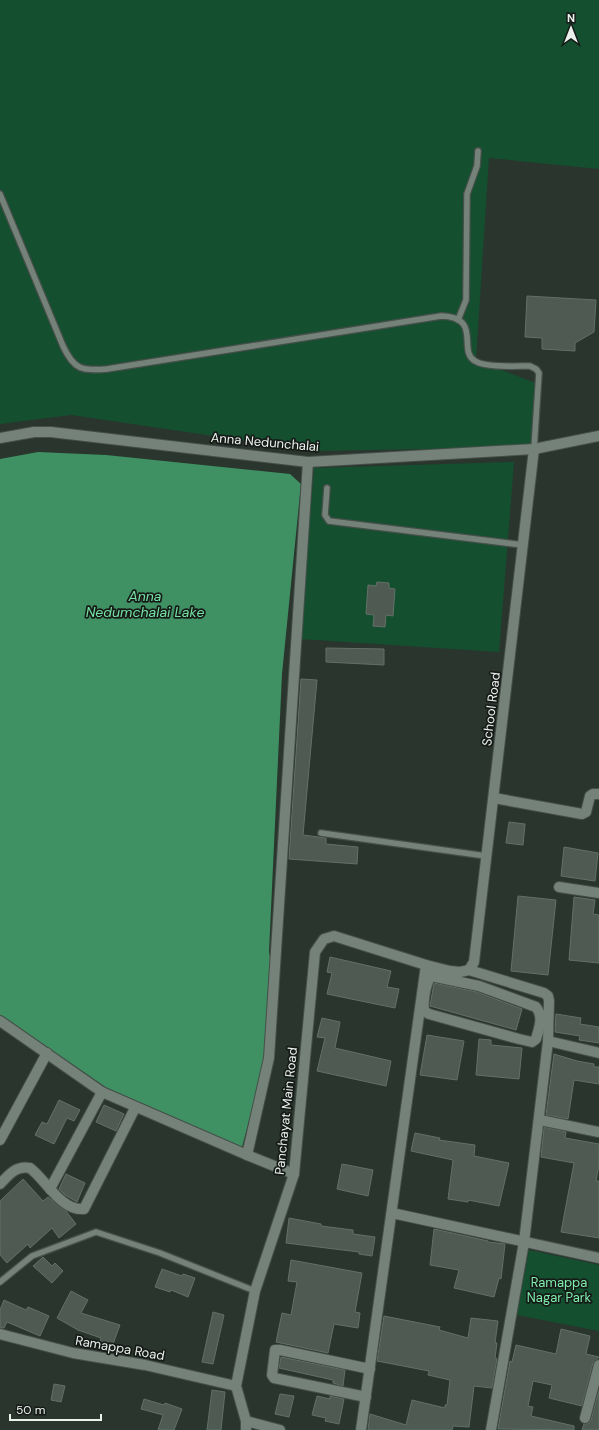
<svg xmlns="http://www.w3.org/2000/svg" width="599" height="1430" viewBox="0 0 599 1430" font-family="'DM Sans',sans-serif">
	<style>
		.green { fill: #144f30 }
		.water { fill: #3f9163 }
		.building { fill: #4e5a52; stroke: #637067 }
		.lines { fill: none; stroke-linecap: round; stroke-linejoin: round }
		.lane-casing { stroke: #464f4a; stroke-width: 8 }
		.street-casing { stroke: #464f4a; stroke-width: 12 }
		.secondary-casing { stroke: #464f4a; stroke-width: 12 }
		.lane { stroke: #758279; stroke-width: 5.5 }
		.street { stroke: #758279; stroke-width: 10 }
		.secondary { stroke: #758279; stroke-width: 10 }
		.labels { text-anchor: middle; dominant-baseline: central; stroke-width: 3.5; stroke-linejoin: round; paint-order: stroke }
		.street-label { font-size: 13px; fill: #ebf2ee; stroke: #161b18 }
		.park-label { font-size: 13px; fill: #7feead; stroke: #161b18 }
		.water-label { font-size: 14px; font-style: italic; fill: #75e3a4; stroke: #161b18 }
	</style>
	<rect width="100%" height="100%" fill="#2a352d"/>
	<g class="green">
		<path d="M0,0H599V169L489,158L476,360L538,384L532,447L316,451L71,415L0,424Z"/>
		<path d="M514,462L499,652L300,639L314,468Z"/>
		<path d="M529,1250L599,1265V1331L517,1315Z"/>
	</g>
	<path class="water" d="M38,452L106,455L290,474L301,484L282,674L269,952L272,968L263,1068L242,1147L107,1088L0,1015V459Z"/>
	<g class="building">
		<path d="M527,296L596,300L594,332L575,343V351L542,349V338L525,337Z"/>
		<path d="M377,582L389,583V588L395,589L393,616L386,615L385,627L373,626L374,615L366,614L368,585L376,586Z"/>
		<path d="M326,648L384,649V665L326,662Z"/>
		<path d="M301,679L317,680L303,835L326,838V844L358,847L357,864L289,859Z"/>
		<path d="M509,822L525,824L523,845L506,843Z"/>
		<path d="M564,847L598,853L595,881L561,876Z"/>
		<path d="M518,896L556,900L548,975L511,971Z"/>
		<path d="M574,897L595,900L593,914L599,915V963L569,960Z"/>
		<path d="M330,957L391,971L387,987L399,989L395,1008L327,994L332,973L327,972Z"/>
		<path d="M434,983L477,992L522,1009L516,1030L430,1006Z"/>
		<path d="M556,1014L581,1018L580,1024L599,1027V1043L579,1040L580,1036L555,1032Z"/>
		<path d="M322,1018L340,1022L335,1048L391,1061L386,1086L317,1071L325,1038L317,1037Z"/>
		<path d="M427,1035L464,1041L457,1080L420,1075Z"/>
		<path d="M479,1039L491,1040V1045L522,1048L519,1079L476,1075Z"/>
		<path d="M554,1054L577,1061L594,1064V1067H599V1084L574,1080L568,1119L546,1115Z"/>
		<path d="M59,1100L80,1110L74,1121L67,1118L54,1144L35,1135L42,1122L47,1124Z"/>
		<path d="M104,1105L124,1114L116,1131L96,1122Z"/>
		<path d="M544,1127L566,1132L565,1138L599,1144V1165L596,1181H599V1238L561,1232L574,1163L541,1157Z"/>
		<path d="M415,1133L440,1138L439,1140L475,1145L474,1156L509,1163L499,1206L468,1200V1202L448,1199L453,1160L411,1151Z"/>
		<path d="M342,1164L373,1170L368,1196L337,1189Z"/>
		<path d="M66,1174L85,1183L77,1202L65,1195L59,1189Z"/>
		<path d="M23,1179L43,1201L48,1197L66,1211L76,1224L59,1238L52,1228L30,1248L28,1244L7,1263L0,1255V1201Z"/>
		<path d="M289,1218L321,1224V1226L353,1230V1234L375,1237L372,1256L359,1254V1252L286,1243Z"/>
		<path d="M434,1229L488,1241V1242L505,1244L501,1279L499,1278L494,1297L454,1288L459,1270L430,1265Z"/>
		<path d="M43,1257L52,1266L55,1263L63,1271L52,1283L33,1266Z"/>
		<path d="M291,1260L362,1273L355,1312L360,1313L358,1328L334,1324L328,1353L276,1342L282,1313L291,1315L297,1282L288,1281Z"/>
		<path d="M162,1269L182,1276L183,1274L195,1278L188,1297L171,1290L170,1292L155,1287Z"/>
		<path d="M71,1291L88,1300L81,1313L120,1325L110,1352L98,1348L101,1338L78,1330L57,1318Z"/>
		<path d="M4,1300L26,1310L28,1307L49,1316L40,1336L7,1322L4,1328H0V1310Z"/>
		<path d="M213,1312L224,1315L213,1364L202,1362Z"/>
		<path d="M384,1316L440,1327L439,1330L468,1338L471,1318L498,1321L495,1343H497L495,1358L497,1359L492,1388L474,1386L469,1427L453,1426L452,1430H368L370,1414L406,1425L412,1400L445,1408V1405H447L450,1380L428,1375L429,1371L377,1361Z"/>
		<path d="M561,1329L590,1336L586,1354L599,1357L593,1363L582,1406L549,1398L552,1385L533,1381L528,1406L533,1407L531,1416L574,1426V1430L498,1429L510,1361L512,1362L516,1345L556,1354Z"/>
		<path d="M281,1357L345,1370L343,1386L333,1383V1380L279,1368Z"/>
		<path d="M54,1384L65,1386L61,1402L51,1400Z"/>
		<path d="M212,1390L225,1392L221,1430H207Z"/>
		<path d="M599,1390V1430H582L584,1424L589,1423L591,1420Z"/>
		<path d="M280,1394L294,1396L289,1417L275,1414Z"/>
		<path d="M317,1396L330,1399V1396L344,1399L339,1424L325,1421L326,1418L312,1415Z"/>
		<path d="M144,1399L164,1405L165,1403L182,1409L174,1430H158L163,1415L141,1409Z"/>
	</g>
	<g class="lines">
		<defs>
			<g id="lane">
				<path d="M0,194L63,346C74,370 82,371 107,369L441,316C483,317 457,351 475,361C486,368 517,366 530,366L536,369L539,373L534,449"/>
				<path d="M458,320L466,300L467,194L477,166L478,151"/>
				<path d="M327,488L325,515L329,521L523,545"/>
				<path d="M321,833L486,856"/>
				<path d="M0,1282L32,1256L96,1232L160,1253L255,1291"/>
			</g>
			<g id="street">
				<path d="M494,798L582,814L586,812L590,796L593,794H599"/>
				<path d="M559,887L599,893"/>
				<path d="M469,970L544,993L548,996L549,1001L548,1041L524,1242L491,1430"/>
				<path d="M431,976L479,986L536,1007C544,1017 539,1028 536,1039L532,1042L519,1039L429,1014L424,1011C423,1001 425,985 431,976Z"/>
				<path d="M0,1021L102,1092L247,1155L269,1058L308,462"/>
				<path d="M548,1041L599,1053"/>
				<path d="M540,1120L599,1132"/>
				<path d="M0,1140L47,1053"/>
				<path d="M247,1155L294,1174"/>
				<path d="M0,1184C9,1175 16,1165 30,1168C47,1181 61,1211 84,1209L135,1108"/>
				<path d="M50,1189L102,1092"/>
				<path d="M392,1213L599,1258"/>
				<path d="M0,1334L73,1353L145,1365L236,1386"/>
				<path d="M366,1397L274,1378L272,1375L275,1350H280L370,1369"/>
				<path d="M585,1418L599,1365"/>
				<path d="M246,1421L280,1430"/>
				<path d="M361,1430L426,965"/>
			</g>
			<g id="secondary">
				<path d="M0,438L34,432H51L308,462L534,449L599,436"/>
				<path d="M246,1430V1421L236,1386L255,1291L294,1174L315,952L324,939L334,936L426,965L450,971L460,972L469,970L474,962L534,449"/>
			</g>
		</defs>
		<use href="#lane" class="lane-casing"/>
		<use href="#street" class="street-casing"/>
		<use href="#secondary" class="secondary-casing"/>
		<use href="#lane" class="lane"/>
		<use href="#street" class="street"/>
		<use href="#secondary" class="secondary"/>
	</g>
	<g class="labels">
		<g class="street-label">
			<text transform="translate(265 442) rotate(5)">Anna Nedunchalai</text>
			<text transform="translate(491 709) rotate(-83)">School Road</text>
			<text transform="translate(286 1111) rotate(-84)">Panchayat Main Road</text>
			<text transform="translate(120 1348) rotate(10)">Ramappa Road</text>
		</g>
		<g class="park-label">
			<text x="559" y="1282">Ramappa<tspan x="559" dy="15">Nagar Park</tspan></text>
		</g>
		<g class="water-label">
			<text x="145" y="596">Anna<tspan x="145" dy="16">Nedumchalai Lake</tspan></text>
		</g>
	</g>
	<g transform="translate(571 28)" stroke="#161b18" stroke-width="3" paint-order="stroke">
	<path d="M0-3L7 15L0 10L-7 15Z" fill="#ebf2ee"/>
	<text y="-6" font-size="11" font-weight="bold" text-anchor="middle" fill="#ebf2ee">N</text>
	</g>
	<path d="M10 1414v6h91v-6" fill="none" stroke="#ebf2ee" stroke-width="2"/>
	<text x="16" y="1414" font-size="12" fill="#ebf2ee" stroke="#161b18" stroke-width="3" paint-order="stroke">50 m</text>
</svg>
